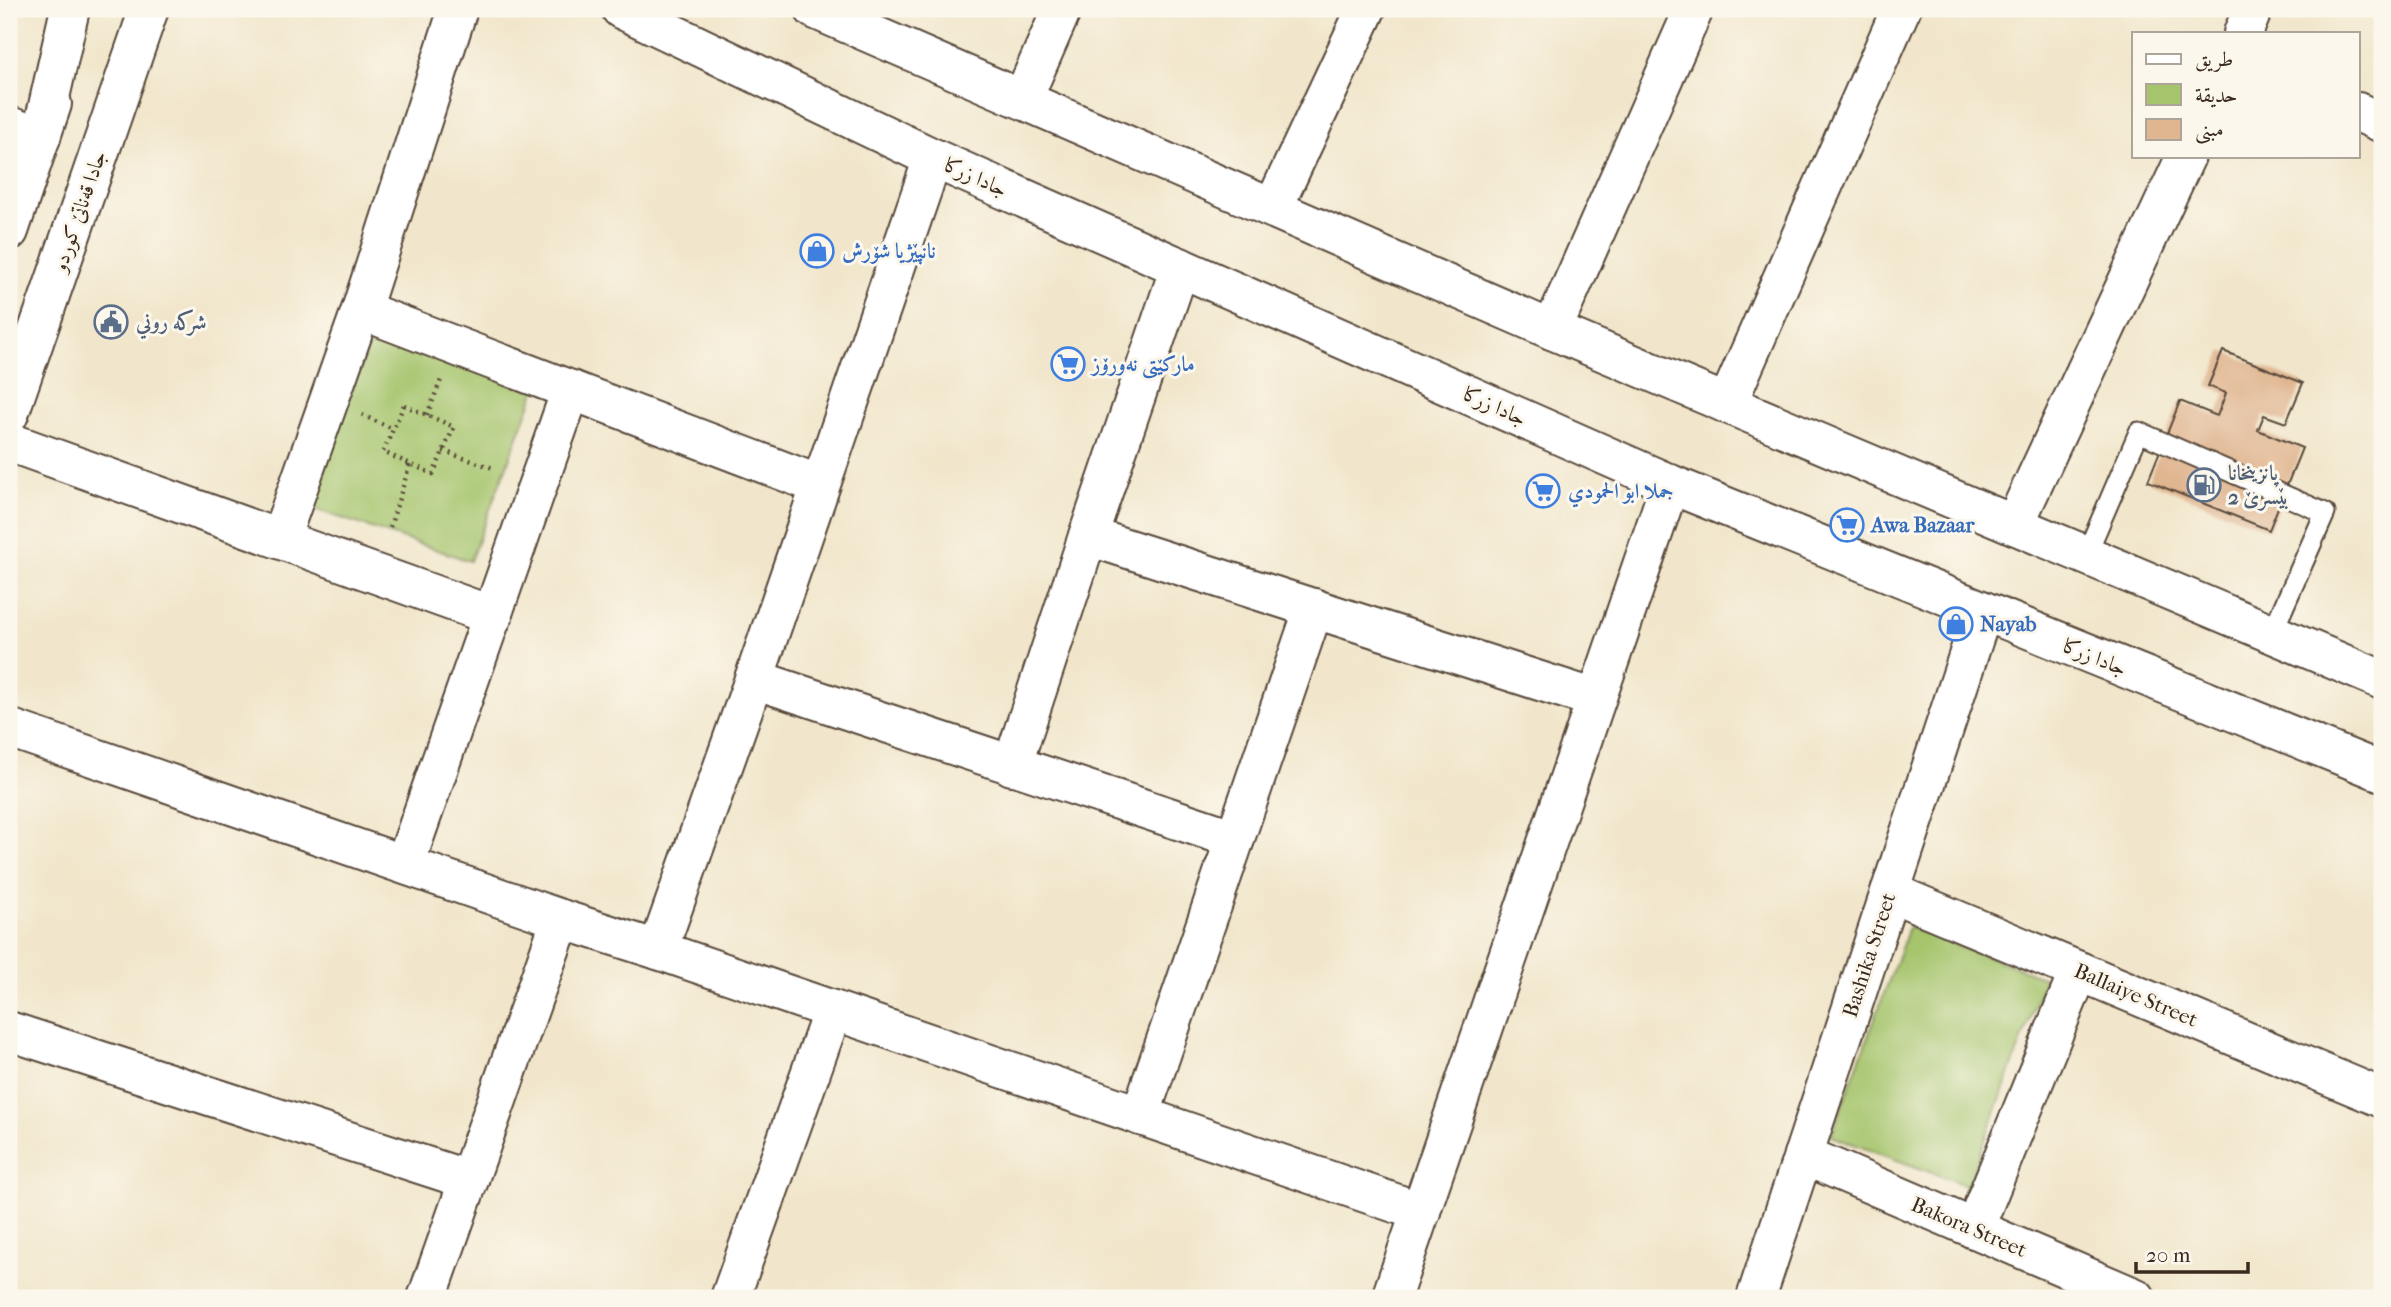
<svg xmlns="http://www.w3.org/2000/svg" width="2391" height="1307" viewBox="0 0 2391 1307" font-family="'IM FELL French Canon',Amiri,serif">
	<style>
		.green { fill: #a5c46c; stroke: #707745; stroke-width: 2 }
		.building { fill: #e0b691 }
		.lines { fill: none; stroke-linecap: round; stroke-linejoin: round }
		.lane-casing { stroke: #564638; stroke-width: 23 }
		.street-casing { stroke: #564638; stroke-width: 42 }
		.secondary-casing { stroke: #564638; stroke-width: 42 }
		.primary-casing { stroke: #564638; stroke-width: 42 }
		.path { stroke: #564638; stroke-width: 4.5; stroke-dasharray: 2 5; stroke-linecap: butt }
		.lane { stroke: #fff; stroke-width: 19 }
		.street { stroke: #fff; stroke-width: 38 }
		.secondary { stroke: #fff; stroke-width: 38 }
		.primary { stroke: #fff; stroke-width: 38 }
		.labels { text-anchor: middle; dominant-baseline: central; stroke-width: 6; stroke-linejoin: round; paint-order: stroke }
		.street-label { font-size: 21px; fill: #3b2a1e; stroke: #fbf7ec }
		.shop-label { font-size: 21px; font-weight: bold; fill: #366cbe; stroke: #fbf7ec; text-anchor: start }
		.service-label { font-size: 21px; font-weight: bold; fill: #4e5e75; stroke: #fbf7ec; text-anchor: start }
	</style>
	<rect width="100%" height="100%" fill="#fbf7ec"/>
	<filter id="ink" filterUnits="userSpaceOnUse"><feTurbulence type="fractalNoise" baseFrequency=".0143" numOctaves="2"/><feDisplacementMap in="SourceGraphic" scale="14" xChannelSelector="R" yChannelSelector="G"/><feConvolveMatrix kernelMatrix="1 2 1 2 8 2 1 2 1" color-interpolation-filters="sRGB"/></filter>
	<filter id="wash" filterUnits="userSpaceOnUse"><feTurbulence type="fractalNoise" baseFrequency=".00686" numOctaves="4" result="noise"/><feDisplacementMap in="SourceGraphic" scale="28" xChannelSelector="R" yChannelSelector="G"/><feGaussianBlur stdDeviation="1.57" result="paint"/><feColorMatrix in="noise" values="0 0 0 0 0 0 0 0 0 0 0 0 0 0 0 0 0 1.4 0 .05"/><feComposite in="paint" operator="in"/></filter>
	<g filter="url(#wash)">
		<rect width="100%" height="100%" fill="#f1e6cb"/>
		<g class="green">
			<path d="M378,322L538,384L470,561L308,507Z"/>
			<path d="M1909,927L2045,978L1968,1186L1831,1136Z"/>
		</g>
		<g id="blocks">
			<path class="building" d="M2223,351L2303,383L2286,423L2264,415L2258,430L2302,448L2269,530L2148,481L2180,401L2217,416L2226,393L2208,386Z"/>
		</g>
	</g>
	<g filter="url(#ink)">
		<use href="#blocks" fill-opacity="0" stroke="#564638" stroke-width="2"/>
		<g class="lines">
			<defs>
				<path id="lane" d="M2086,555L2139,432L2325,513L2272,633"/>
				<g id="street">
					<path d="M2243,33L2253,9"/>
					<path d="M1023,98L1062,9"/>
					<path d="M2358,112L2382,123"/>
					<path d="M9,126L41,137"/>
					<path d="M1273,208L1366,9"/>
					<path d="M361,310L820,485"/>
					<path d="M1552,330L1694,9"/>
					<path d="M1727,404L1901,9"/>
					<path d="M9,442L493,616"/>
					<path d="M2014,525L2186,156"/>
					<path d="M1088,536L1596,699"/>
					<path d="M280,539L361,310L458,9"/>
					<path d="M754,679L1235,839"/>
					<path d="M9,728L561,919L658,950L1421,1212"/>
					<path d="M1012,766L1088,536L1180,267"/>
					<path d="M405,864L571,390"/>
					<path d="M1890,892L2382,1098"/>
					<path d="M658,950L754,679L933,158"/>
					<path d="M9,1031L469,1180"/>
					<path d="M1140,1116L1314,608"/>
					<path d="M1803,1155L2136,1298"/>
					<path d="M1974,1229L2079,971"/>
					<path d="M427,1298L561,919"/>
					<path d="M730,1298L833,1010"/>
					<path d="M1391,1298L1670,484"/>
					<path d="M1756,1298L1983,611"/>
				</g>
				<g id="secondary">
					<path d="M9,231L52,104"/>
					<path d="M9,414L149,9"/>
				</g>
				<g id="primary">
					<path d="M621,9L933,158L1670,484L2382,772"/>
					<path d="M814,9L1552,330L2382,680"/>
					<path d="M41,137L70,9"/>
				</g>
			</defs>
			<use href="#lane" class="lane-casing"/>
			<use href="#street" class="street-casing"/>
			<use href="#secondary" class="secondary-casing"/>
			<use href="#primary" class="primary-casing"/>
			<g class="path">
				<path d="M404,405L454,427L433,474L383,452Z"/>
				<path d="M362,415L393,429"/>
				<path d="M427,415L441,380"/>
				<path d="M443,451L493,468"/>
				<path d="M390,527L410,464"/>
			</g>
			<use href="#lane" class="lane"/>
			<use href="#street" class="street"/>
			<use href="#secondary" class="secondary"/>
			<use href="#primary" class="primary"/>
		</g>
	</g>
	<defs>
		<symbol id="shop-ring" viewBox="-11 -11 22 22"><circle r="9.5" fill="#fbf7ec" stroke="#3f7fe0" stroke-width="1.5"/><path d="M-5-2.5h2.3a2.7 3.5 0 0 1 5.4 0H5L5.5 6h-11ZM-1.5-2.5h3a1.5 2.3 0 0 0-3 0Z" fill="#3f7fe0"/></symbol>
		<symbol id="civic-ring" viewBox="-11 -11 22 22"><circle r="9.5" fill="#fbf7ec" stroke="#5c6f8a" stroke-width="1.5"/><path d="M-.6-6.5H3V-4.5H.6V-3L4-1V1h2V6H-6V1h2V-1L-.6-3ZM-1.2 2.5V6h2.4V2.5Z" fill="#5c6f8a"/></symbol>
		<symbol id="supermarket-ring" viewBox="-11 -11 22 22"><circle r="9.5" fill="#fbf7ec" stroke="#3f7fe0" stroke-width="1.5"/><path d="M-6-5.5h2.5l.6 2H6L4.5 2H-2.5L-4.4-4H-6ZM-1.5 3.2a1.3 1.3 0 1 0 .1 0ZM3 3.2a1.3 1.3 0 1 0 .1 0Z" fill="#3f7fe0"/></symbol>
		<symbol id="fuel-ring" viewBox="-11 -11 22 22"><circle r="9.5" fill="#fbf7ec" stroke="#5c6f8a" stroke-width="1.5"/><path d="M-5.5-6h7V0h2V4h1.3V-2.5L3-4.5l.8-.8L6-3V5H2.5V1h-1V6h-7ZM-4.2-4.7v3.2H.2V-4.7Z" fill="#5c6f8a"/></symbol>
	</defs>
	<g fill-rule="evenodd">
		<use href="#shop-ring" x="798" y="232" width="38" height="38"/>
		<use href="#civic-ring" x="92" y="303" width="38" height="38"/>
		<use href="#supermarket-ring" x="1049" y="345" width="38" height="38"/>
		<use href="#fuel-ring" x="2185" y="466" width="38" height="38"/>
		<use href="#supermarket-ring" x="1524" y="472" width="38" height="38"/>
		<use href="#supermarket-ring" x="1828" y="506" width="38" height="38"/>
		<use href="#shop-ring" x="1937" y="605" width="38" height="38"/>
	</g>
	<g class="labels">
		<g class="street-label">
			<text transform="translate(976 177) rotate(24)">جادا زرکا</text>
			<text transform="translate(79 211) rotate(-71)">جادا قەناتێ کوردو</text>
			<text transform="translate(1495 406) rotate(24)">جادا زرکا</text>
			<text transform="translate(2095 657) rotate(22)">جادا زرکا</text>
			<text transform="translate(1869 955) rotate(-72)">Bashika Street</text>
			<text transform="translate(2136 995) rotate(23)">Ballaiye Street</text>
			<text transform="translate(1969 1227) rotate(23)">Bakora Street</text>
		</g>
		<g class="shop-label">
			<text x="842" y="251">نانپێژیا شۆرش</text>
			<text x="1092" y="364">مارکێتی نەورۆز</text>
			<text x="1568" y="491">جملا ابو الحمودي</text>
			<text x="1871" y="525">Awa Bazaar</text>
			<text x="1980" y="624">Nayab</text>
		</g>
		<g class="service-label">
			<text x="136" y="322">شركه روني</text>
			<text x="2228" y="473">پانزینخانا<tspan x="2228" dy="24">بێسرێ 2</tspan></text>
		</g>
	</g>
	<rect width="2391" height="1307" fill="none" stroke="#fbf7ec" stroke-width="35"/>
	<rect x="2132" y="32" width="228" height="126" fill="#fbf7ec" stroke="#aea59a" stroke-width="2"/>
	<rect x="2146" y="54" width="35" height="10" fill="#ffffff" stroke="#aea59a" stroke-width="2"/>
	<text x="2195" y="66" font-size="21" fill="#3b2a1e">طريق</text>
	<rect x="2146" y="84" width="35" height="21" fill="#a5c46c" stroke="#aea59a" stroke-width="2"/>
	<text x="2195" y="102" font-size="21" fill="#3b2a1e">حديقة</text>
	<rect x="2146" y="119" width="35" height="21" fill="#e0b691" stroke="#aea59a" stroke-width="2"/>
	<text x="2195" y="136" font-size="21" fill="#3b2a1e">مبنى</text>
	<path d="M2136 1262v10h112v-10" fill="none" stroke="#3b2a1e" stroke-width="3.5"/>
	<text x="2146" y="1262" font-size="21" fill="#3b2a1e" stroke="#fbf7ec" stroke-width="5" paint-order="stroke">20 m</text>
</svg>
